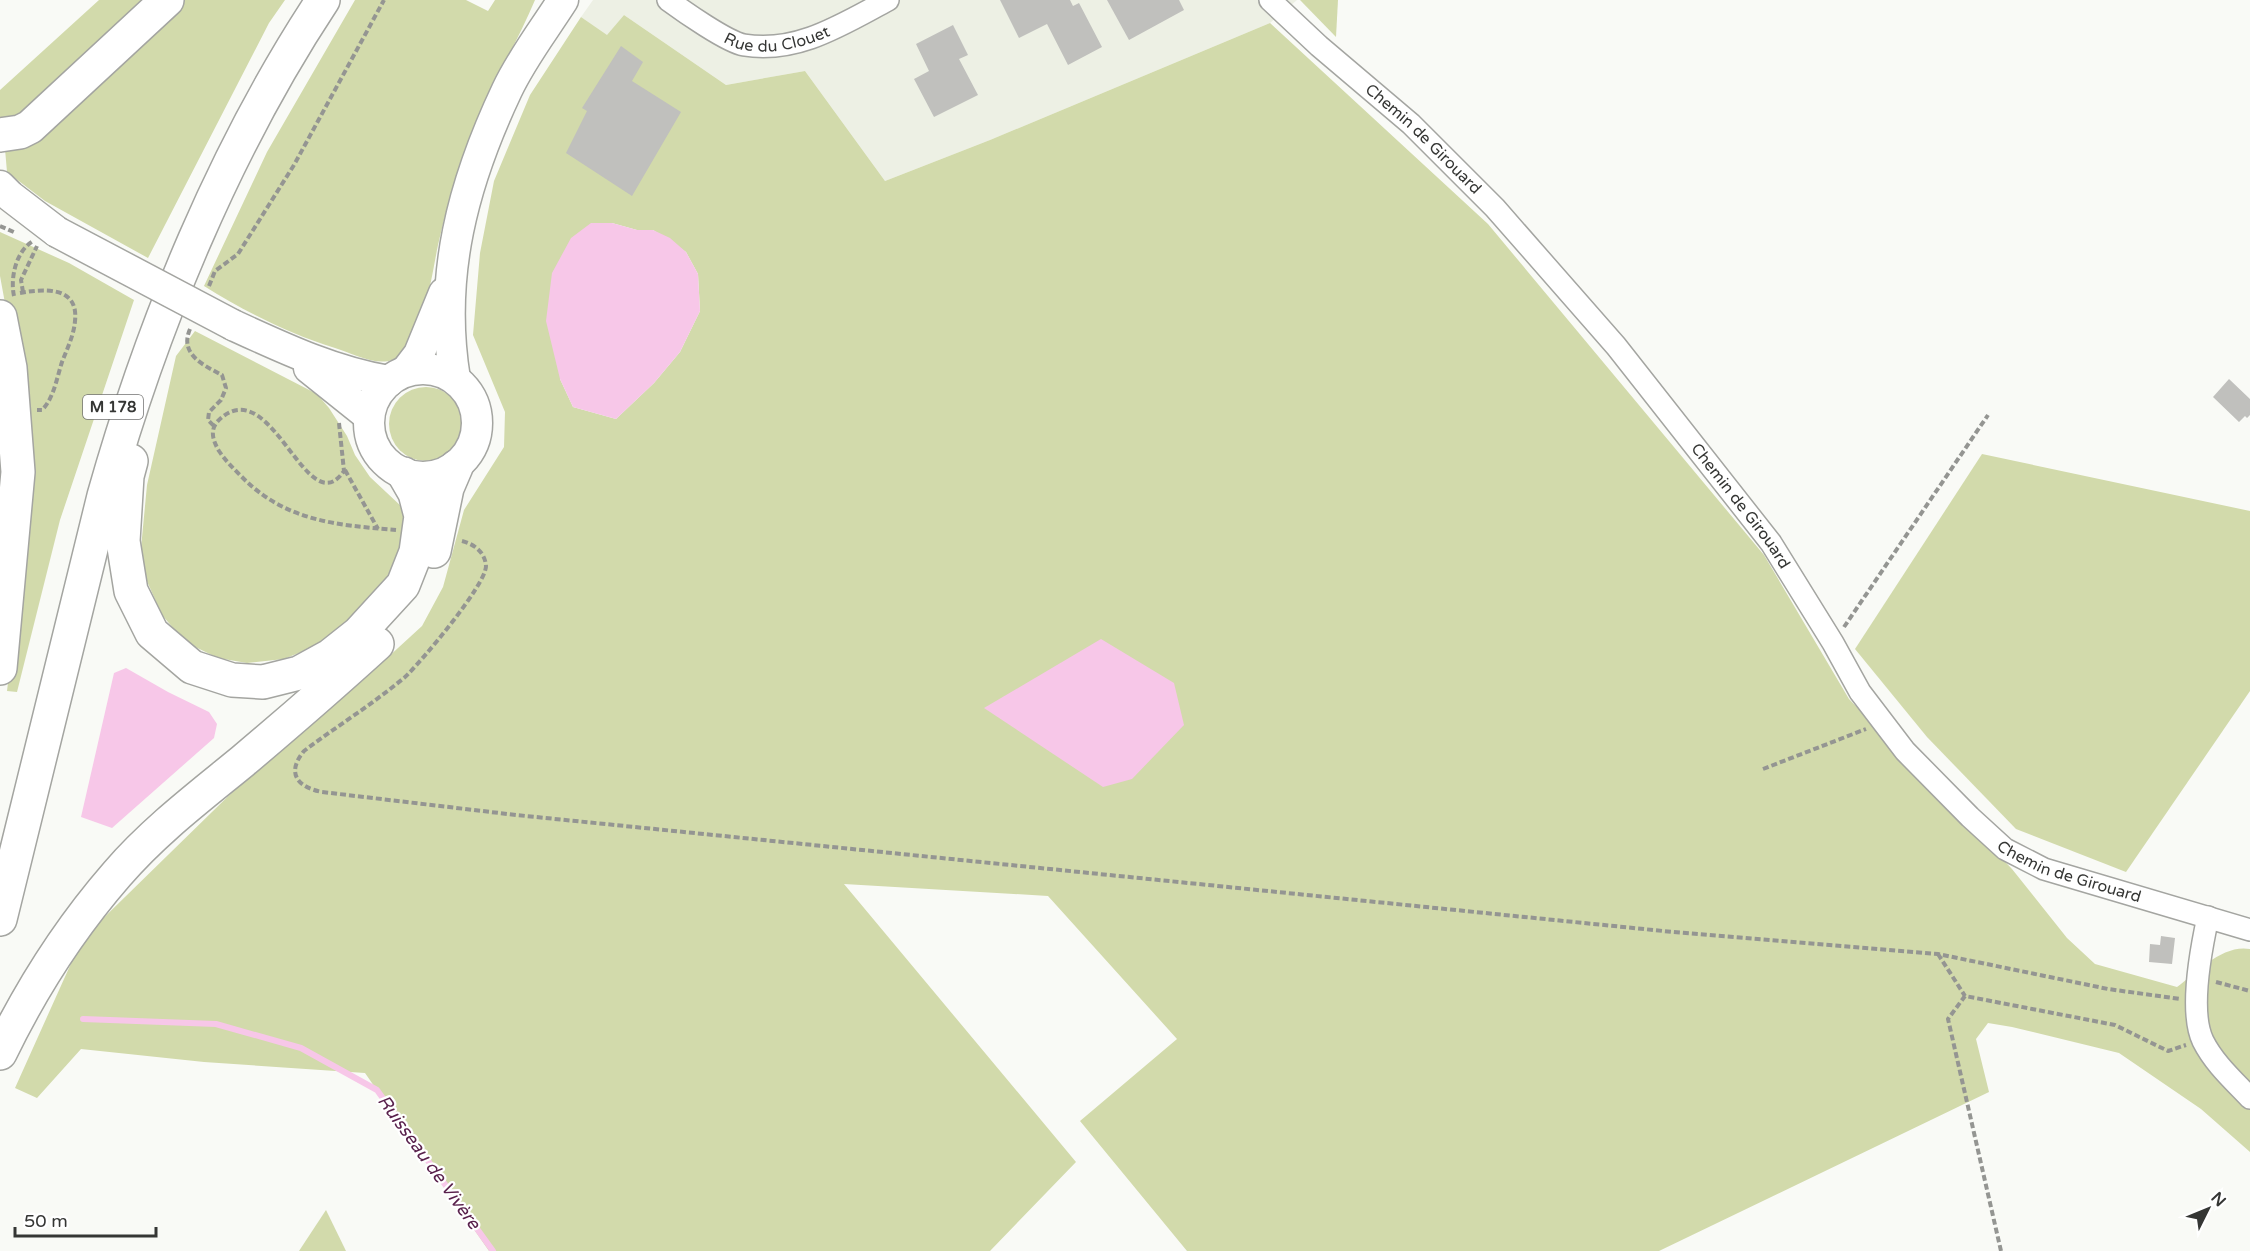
<svg xmlns="http://www.w3.org/2000/svg" width="2250" height="1251" viewBox="0 0 2250 1251" font-family="'Varela Round',sans-serif">
	<style>
		.built { fill: #edf0e4 }
		.green { fill: #d2daab; fill-rule: evenodd }
		.water { fill: #f7c7e8 }
		.lines { fill: none; stroke-linecap: round; stroke-linejoin: round }
		.stream { stroke: #f7c7e8; stroke-width: 6 }
		.building { fill: #c0c0bd }
		.minor-casing { stroke: #a4a5a1; stroke-width: 24 }
		.secondary-casing { stroke: #a4a5a1; stroke-width: 33 }
		.primary-casing { stroke: #a4a5a1; stroke-width: 36 }
		.path { stroke: #949592; stroke-width: 4; stroke-dasharray: 6 3; stroke-linecap: butt }
		.minor { stroke: #fff; stroke-width: 21 }
		.secondary { stroke: #fff; stroke-width: 30 }
		.primary { stroke: #fff; stroke-width: 33 }
		.secondary-bridge-casing { stroke: #a4a5a1; stroke-width: 33; stroke-linecap: butt }
		.secondary-bridge { stroke: #fff; stroke-width: 30 }
		.labels { text-anchor: middle; dominant-baseline: central; stroke-width: 4.5; stroke-linejoin: round; paint-order: stroke }
		.shield { fill: #fff; stroke: #727271; stroke-width: 1.5 }
		.shield-label { font-size: 15px; font-weight: bold; fill: #353634 }
		.street-label { font-size: 16px; fill: #353634; stroke: #fff }
		.water-label { font-size: 18px; font-style: italic; fill: #59214c; stroke: #fff }
	</style>
	<rect width="100%" height="100%" fill="#f9faf6"/>
	<path class="built" d="M593,0H1297L1270,23L990,140L885,181L805,71L726,85L624,15L607,36L581,17Z"/>
	<g class="green">
		<path d="M99,0H285L269,23L148,258L45,201L7,172L5,149L0,133V90Z"/>
		<path d="M355,0H466L488,11L495,0H535C520,35 502,68 485,102C464,147 449,196 438,245C432,273 423,348 392,360C375,366 351,353 335,348C287,333 246,312 204,286L267,152Z"/>
		<path d="M1300,0H1338L1336,37Z"/>
		<path d="M624,15L726,85L805,71L885,181L990,140L1270,23L1488,224L1764,555L1849,699L2012,869L2067,938L2095,964L2177,987C2197,972 2223,944 2250,949V1152L2201,1109L2119,1053L2012,1027L1988,1023L1976,1039L1989,1092L1659,1251H1187L1080,1121L1177,1039L1048,896L844,884L1076,1162L990,1251H489L365,1073L204,1062L81,1049L37,1098L15,1088L82,939L257,768L362,681L422,626L443,587L464,510L504,447L505,412L473,335L480,253L494,181L530,95L581,17L607,35ZM612,223L637,230H653L686,252L698,274L700,311L680,352L654,383L616,419L573,407L560,379Z"/>
		<path d="M0,232L69,263L134,300L60,520L17,692L7,691L27,522L14,352L0,276Z"/>
		<path d="M195,331L317,394L329,408L347,436L355,455L370,477L402,507L406,526L404,552L391,582L355,619L323,643L284,659L247,663L218,658L185,642L162,615L146,579L141,548L147,485L176,356Z"/>
		<circle cx="426" cy="424" r="37"/>
		<path d="M1982,454L2250,511V691L2126,872L2016,829L1927,737L1855,649Z"/>
		<path d="M326,1210L346,1251H299Z"/>
	</g>
	<g class="water">
		<path d="M591,223H612L637,230H653L670,238L686,252L698,274L700,311L680,352L654,383L616,419L573,407L560,379L546,321L552,273L571,238Z"/>
		<path d="M1101,639L1174,683L1184,725L1132,779L1103,787L984,708Z"/>
		<path d="M126,668L168,692L209,712L217,724L214,738L112,828L81,817L114,673Z"/>
	</g>
	<g class="lines">
		<path class="stream" d="M83,1019L216,1024L301,1048L377,1090L493,1251"/>
	</g>
	<g class="building">
		<path d="M1000,0H1070L1073,6L1079,3L1102,47L1068,65L1047,24L1019,38Z"/>
		<path d="M1107,0H1179L1184,10L1129,40Z"/>
		<path d="M953,25L968,55L959,59L978,95L934,117L914,79L929,71L916,44Z"/>
		<path d="M621,46L643,62L632,81L681,112L632,196L566,153L587,111L582,108Z"/>
		<path d="M2229,379L2250,399V415L2247,418L2245,416L2239,422L2213,397Z"/>
		<path d="M2161,936L2175,938L2172,964L2149,962L2150,944L2160,945Z"/>
	</g>
	<g class="lines">
		<defs>
			<g id="minor">
				<path id="s1" d="M668,0C683,11 727,42 744,45C797,54 843,24 888,0"/>
				<path id="s2" d="M1270,0L1319,46L1411,124L1495,208L1616,346L1771,543L1833,643L1860,692L1905,751L1970,817L2005,849L2044,869L2250,930"/>
				<path d="M2208,917C2201,949 2189,1012 2203,1041C2214,1063 2233,1080 2250,1098"/>
			</g>
			<g id="secondary">
				<path d="M0,186L10,196L57,232"/>
				<path d="M233,325C283,348 334,372 389,381"/>
				<path d="M309,368L369,416"/>
				<circle cx="423" cy="423" r="54"/>
				<path d="M406,371L419,354L444,293"/>
				<path d="M455,379C438,276 463,183 507,90C522,58 544,30 563,0"/>
			</g>
			<g id="primary">
				<path d="M0,135L20,132L30,127L167,0"/>
				<path d="M0,317L10,368L18,472L0,668"/>
				<path d="M131,461L127,476L123,541L131,591L152,633L192,667L232,680L263,682L299,673L330,656L359,633L403,585L416,552L421,516L415,493L404,474"/>
				<path d="M434,551L447,488L456,467"/>
				<path d="M0,919L104,496C152,326 225,148 323,0"/>
				<path d="M0,1053C31,989 70,928 117,874C154,831 199,797 243,761C288,723 333,684 377,644"/>
			</g>
		</defs>
		<use href="#minor" class="minor-casing"/>
		<use href="#secondary" class="secondary-casing"/>
		<use href="#primary" class="primary-casing"/>
		<g class="path">
			<path d="M0,226L16,233"/>
			<path d="M209,286L215,271L238,254L294,165L384,0"/>
			<path d="M23,292L21,280L37,246"/>
			<path d="M20,293C42,289 79,285 75,321C74,335 67,349 62,362C57,377 54,398 42,410H37"/>
			<path d="M14,296C10,278 16,251 33,241"/>
			<path d="M190,329C179,354 203,365 222,375L226,388L221,400L209,412L208,420L214,426"/>
			<path d="M339,423L344,471C307,525 273,374 221,418C209,428 212,439 219,451C225,460 232,467 240,475C284,521 335,525 396,530"/>
			<path d="M345,470L378,529"/>
			<path d="M462,541C474,544 485,552 486,566C486,585 421,662 405,677C373,704 337,726 304,751C286,773 297,787 322,792L516,815L1673,932L1938,954L2108,989L2180,999"/>
			<path d="M1844,627L1988,415"/>
			<path d="M1763,769L1866,729"/>
			<path d="M1938,954L1965,996"/>
			<path d="M2216,982L2250,991"/>
			<path d="M2001,1251L1948,1019L1965,996L2115,1025L2168,1051L2186,1045"/>
		</g>
		<use href="#minor" class="minor"/>
		<use href="#secondary" class="secondary"/>
		<use href="#primary" class="primary"/>
		<defs>
			<path id="secondary-bridge" d="M57,232L233,325"/>
		</defs>
		<use href="#secondary-bridge" class="secondary-bridge-casing"/>
		<use href="#secondary-bridge" class="secondary-bridge"/>
	</g>
	<g class="labels">
		<rect class="shield" x="83" y="395" width="60" height="24" rx="4.5"/>
		<g class="shield-label">
			<text x="113" y="407">M 178</text>
		</g>
		<g class="street-label">
			<text stroke="none"><textPath href="#s1" startOffset="122">Rue du Clouet</textPath></text>
			<text stroke="none"><textPath href="#s2" startOffset="207">Chemin de Girouard</textPath></text>
			<text stroke="none"><textPath href="#s2" startOffset="693">Chemin de Girouard</textPath></text>
			<text stroke="none"><textPath href="#s2" startOffset="1197">Chemin de Girouard</textPath></text>
		</g>
		<g class="water-label">
			<text transform="translate(429 1162) rotate(54)">Ruisseau de Vivère</text>
		</g>
	</g>
	<g transform="translate(2208 1209) rotate(47)" stroke="#ffffff" stroke-width="4.5" paint-order="stroke">
	<path d="M0-4.5L10 22L0 15L-10 22Z" fill="#353634"/>
	<text y="-9" font-size="16" font-weight="bold" text-anchor="middle" fill="#353634">N</text>
	</g>
	<path d="M15 1227v9h141v-9" fill="none" stroke="#353634" stroke-width="3"/>
	<text x="24" y="1227" font-size="18" fill="#353634" stroke="#ffffff" stroke-width="4.5" paint-order="stroke">50 m</text>
</svg>
